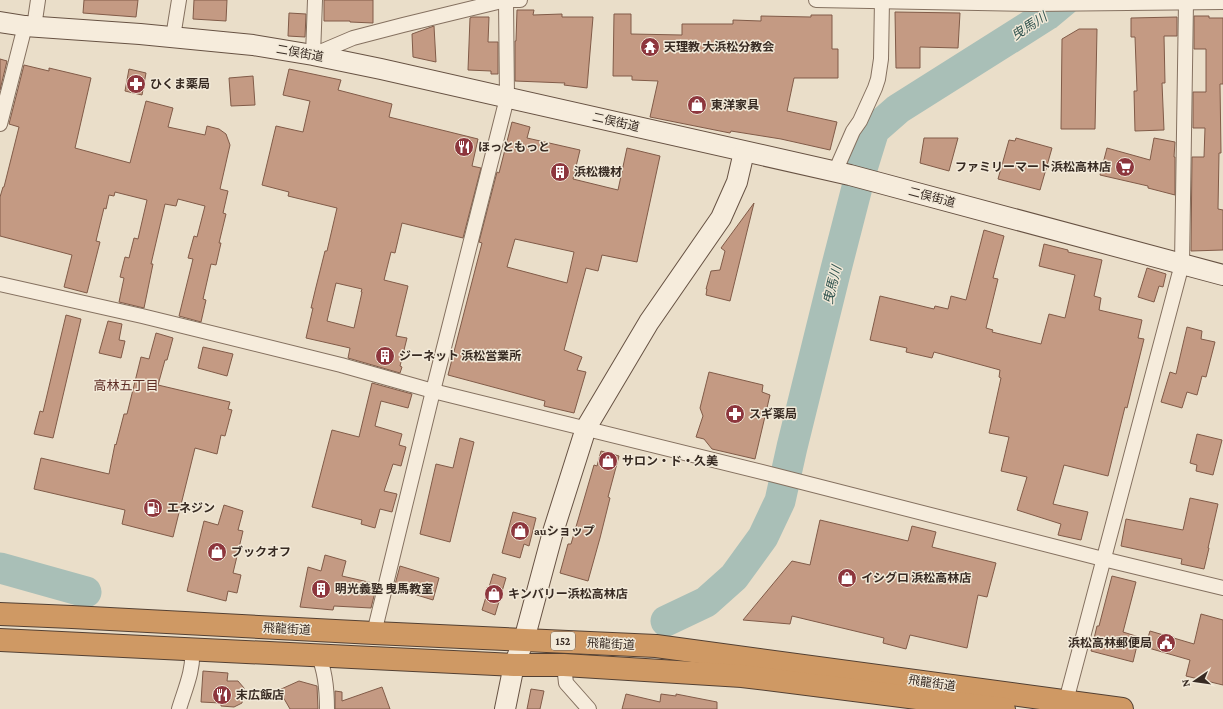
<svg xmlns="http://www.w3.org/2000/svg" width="1223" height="709" viewBox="0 0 1223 709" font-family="'Crimson Pro','Noto Sans JP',serif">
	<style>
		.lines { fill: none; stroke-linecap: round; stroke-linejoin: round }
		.river { stroke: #a9bfb7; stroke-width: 31 }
		.building { fill: #c49a83; stroke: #815b48; fill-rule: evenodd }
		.street-casing { stroke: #857160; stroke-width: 16 }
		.secondary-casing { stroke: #675243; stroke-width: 22 }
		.highway-casing { stroke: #534033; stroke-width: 24 }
		.street { stroke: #f6ecdc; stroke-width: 14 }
		.secondary { stroke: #f6ecdc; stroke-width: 20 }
		.highway { stroke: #cf9964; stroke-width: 22 }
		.labels { text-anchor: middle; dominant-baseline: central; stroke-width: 3; stroke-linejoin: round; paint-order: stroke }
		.shield { fill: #f2e9d8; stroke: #6f6359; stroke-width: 1 }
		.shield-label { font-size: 11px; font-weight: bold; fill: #372a22 }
		.poi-label { font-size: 12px; font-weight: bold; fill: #372a22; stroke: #f2e9d8; text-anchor: start }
		.street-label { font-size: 12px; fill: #372a22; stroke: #f2e9d8 }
		.water-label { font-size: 13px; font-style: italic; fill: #325550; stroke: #f2e9d8 }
		.neighbourhood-label { font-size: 13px; fill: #5f2e25; stroke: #f2e9d8 }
	</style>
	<rect width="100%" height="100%" fill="#eadec9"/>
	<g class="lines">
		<g class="river">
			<path d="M0,568L86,592"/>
			<path d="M666,621L706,602L734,577L763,537L780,501L792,447L836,269L861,172L874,130L898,109L1047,15L1065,0"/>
		</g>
	</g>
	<g class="building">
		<path d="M84,0H138L136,17L83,13Z"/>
		<path d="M194,0H227L226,21L193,19Z"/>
		<path d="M324,0H373V23L350,22V21H324Z"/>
		<path d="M517,10H534L533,15L562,14V17H593L587,88L564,85L565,83L515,81V41H516Z"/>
		<path d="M895,12L960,13L958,48L920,47V68H896Z"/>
		<path d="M289,13L306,14L305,37L288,36Z"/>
		<path d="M614,14H631V34L682,35V24H733V20L761,21V16L811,17V15H832V49H838V78H794L787,111L837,122L830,150L781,139L731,131L730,133L650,117L658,81L632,80V76H613Z"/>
		<path d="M1194,16H1209V18H1223V84H1220L1221,153H1219L1218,209L1223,210V250L1191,251L1192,157H1204L1205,128H1193V92H1206V49H1194Z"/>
		<path d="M472,17H489L488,42H498V74H491V71L468,70L470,18Z"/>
		<path d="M1177,17V36H1164L1165,83H1162L1164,130L1135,131L1134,91H1137L1135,37H1131V18Z"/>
		<path d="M434,26L436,62L413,57L412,34Z"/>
		<path d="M1079,29H1097L1095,129H1061L1062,39Z"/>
		<path d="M0,59L7,61L0,90Z"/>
		<path d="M24,65L49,71V68L91,78L75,148L130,163L146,101L173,108L168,127L205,135L207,126L219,129L226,134L230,145L220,189L228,191L223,213L226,214L219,243H221L216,265L211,264L203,299L206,300L201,322L179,316L193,259L188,258L194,236L197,237L205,206L178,199L176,206L165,204L151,264H153L144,308L119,302L124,278L120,277L125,257L129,258L134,238L138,239L147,200L115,192L114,196L109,195L106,209L104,208L96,241L100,242L87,293L64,287L72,255L0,236V197L3,187H4L19,127L9,124Z"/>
		<path d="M129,69L146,73L142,95L125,91Z"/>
		<path d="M289,69L341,80L338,90L392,104L389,117L478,139L472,166L481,168L463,238L402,223L395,253L391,252L384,280L408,286L396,336L407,338L400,366L402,367L400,373L348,358L350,348L306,338L313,308H311L316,287L325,251H327L337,208L288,196L289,192L262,185L276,126L303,132L310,101L283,95ZM336,283L362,289L361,292H362L354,328L327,321Z"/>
		<path d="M253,76L255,105L231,106L229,78Z"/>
		<path d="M512,122L530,127L527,138L580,150L573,179L618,190L627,148L660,156L637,262L602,255L598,271L586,268L564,350L582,357L577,370L586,372L574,413L544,406L545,401L448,375L482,243L479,242L497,172L499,173ZM515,239L574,252L567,283L507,267Z"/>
		<path d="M924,138H958L949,171L920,163Z"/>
		<path d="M1016,138L1052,148L1040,190L998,179L1009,140L1015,141Z"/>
		<path d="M1154,138L1175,142L1174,157H1175V195L1148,188V186L1100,175L1107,148L1150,160Z"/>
		<path d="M754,203L730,301L706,295L707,289H706L711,271L720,270L725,251L721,248Z"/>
		<path d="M984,230L1004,236L993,278L998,279L986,328L993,330L992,332L1041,344L1049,314L1065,318L1075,275L1039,266L1044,244L1068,250V252L1102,260L1094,296L1101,298L1099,310L1142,320L1138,338L1144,339L1127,408L1125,407L1108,476L1064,465L1053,504L1088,512L1081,540L1058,535L1061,524L1017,510L1027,477L1001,471L1009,437L989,433L1001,378L999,377L1000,370L934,352L932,358L906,352L907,348L870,340L880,296L934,309L935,306L948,309L951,296L966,300Z"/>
		<path d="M1147,268L1166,274L1163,287L1159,286L1154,302L1138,297Z"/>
		<path d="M66,315L81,319L53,438L34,434L40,411L43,412Z"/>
		<path d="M108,321L122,324L119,340L125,341L121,358L99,353Z"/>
		<path d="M1187,327L1202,331L1201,339L1215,342L1206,377L1202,376L1197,395L1187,392L1182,408L1161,402L1170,372L1176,374Z"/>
		<path d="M156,333L173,338L167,360H165L158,385L230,402L228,409L232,410L225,436L221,435L217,454L195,448L173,537L122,524L125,510L34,489L41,458L109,474L115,444L116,445L124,414H127L141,357L149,359Z"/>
		<path d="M203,347L233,354L227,376L198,368Z"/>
		<path d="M709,372L763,385L762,392L770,395L755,459L712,449L704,439L696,437L703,416L700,408Z"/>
		<path d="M372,383L412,394L408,408L381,401L375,426L402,434L399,445L406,447L401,466L393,464L384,491L397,494L392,512L380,509L375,528L361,524L362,520L312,507L332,430L359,437Z"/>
		<path d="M1197,434L1222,440L1213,475L1196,471L1197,465L1190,463Z"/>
		<path d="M460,438L474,442L450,542L420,534L436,464L453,468Z"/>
		<path d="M601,451L619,456L608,497L610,498L600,538L588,581L560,573L568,544H571L594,465L597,466Z"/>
		<path d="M1190,498L1218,504L1208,548H1209L1204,569L1181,564L1182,559L1121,546L1126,519L1183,530Z"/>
		<path d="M224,505L243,511L238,530L243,531L233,573L241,575L237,593L228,591L226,601L187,591L204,521L218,525Z"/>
		<path d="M513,512L536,518L529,546L524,544L520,558L502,553Z"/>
		<path d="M820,520L908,541L912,526L936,532L932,547L996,563L987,597L978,595L967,648L910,635L906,649L883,643L884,638L792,616L790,624L743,620L792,561L810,565Z"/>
		<path d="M325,555L346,561L342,576L377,584L371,608L334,606L333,610L300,607L308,567L321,571Z"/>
		<path d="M400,566L439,578L433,600L394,588Z"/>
		<path d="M493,574L506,578L495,615L482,610Z"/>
		<path d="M1112,576L1136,582L1123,632L1139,637L1133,662L1091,651L1097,626H1099Z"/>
		<path d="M1201,614L1223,620V685L1186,676L1190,660L1145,647L1150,631L1194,644Z"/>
		<path d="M203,671L228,673L227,681H238L244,688L242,703L234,707L221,706V703L201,702Z"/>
		<path d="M299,681L317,686L318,709H290L279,690Z"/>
		<path d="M382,687L390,709H335V691L342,692V701Z"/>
		<path d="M531,689L544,691L540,709H527Z"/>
		<path d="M626,694L660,702L661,694L676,696V694L717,702V709H622Z"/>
	</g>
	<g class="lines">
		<defs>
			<g id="street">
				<path d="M315,0L313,55L353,38L403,25L506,0H520"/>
				<path d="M816,0L1032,4L1223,2"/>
				<path d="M34,27L38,0"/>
				<path d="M173,37L179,0"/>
				<path d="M0,124L25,26"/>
				<path d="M835,172L853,131L860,121L875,88L878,79L881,59L882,0"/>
				<path d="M0,284L142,316L341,365L433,391L774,475L1103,559L1223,588"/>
				<path d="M374,633L433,391L507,98L506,0"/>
				<path d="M318,655C326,672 327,691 327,709"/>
				<path d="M564,665L566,683L589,709"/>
				<path d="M1066,701L1182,264L1186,2"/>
				<path d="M179,709C185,689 194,670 192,649"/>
			</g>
			<g id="secondary">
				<path d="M0,22L25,26L140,34L253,45L313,55L381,69L850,175L1223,275"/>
				<path d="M505,709L514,665L524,640L553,532L586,428L649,322L721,218L737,182L744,152"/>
			</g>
			<g id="highway">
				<path d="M0,614L72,617L374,633L656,646L1122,709"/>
				<path d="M0,640L514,665H564L742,676L1004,709"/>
			</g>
		</defs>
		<use href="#street" class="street-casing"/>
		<use href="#secondary" class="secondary-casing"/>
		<use href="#highway" class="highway-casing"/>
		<use href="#street" class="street"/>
		<use href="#secondary" class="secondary"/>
		<use href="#highway" class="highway"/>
	</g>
	<defs>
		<symbol id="temple-disc" viewBox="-11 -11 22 22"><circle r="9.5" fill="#8d363d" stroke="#f2e9d8"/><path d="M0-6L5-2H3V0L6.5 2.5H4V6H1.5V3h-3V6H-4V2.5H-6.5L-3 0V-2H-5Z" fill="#fff"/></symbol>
		<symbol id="pharmacy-disc" viewBox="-11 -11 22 22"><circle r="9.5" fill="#8d363d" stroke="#f2e9d8"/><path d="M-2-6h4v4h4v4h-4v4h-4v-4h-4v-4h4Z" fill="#fff"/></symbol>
		<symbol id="shop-disc" viewBox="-11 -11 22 22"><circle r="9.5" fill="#8d363d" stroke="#f2e9d8"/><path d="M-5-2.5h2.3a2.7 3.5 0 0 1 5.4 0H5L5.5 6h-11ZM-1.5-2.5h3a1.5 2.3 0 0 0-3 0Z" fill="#fff"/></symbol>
		<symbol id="restaurant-disc" viewBox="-11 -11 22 22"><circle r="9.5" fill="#8d363d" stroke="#f2e9d8"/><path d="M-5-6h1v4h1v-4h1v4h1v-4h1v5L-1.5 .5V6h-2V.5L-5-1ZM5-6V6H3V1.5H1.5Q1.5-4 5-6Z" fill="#fff"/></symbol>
		<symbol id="supermarket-disc" viewBox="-11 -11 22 22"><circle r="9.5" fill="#8d363d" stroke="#f2e9d8"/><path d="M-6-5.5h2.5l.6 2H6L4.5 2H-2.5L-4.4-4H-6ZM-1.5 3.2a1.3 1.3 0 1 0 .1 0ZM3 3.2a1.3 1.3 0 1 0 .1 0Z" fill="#fff"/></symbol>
		<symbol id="building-disc" viewBox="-11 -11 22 22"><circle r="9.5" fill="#8d363d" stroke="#f2e9d8"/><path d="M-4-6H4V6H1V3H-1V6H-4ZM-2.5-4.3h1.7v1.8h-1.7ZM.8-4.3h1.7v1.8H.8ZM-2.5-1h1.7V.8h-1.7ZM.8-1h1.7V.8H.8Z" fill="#fff"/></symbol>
		<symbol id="fuel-disc" viewBox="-11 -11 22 22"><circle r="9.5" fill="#8d363d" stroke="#f2e9d8"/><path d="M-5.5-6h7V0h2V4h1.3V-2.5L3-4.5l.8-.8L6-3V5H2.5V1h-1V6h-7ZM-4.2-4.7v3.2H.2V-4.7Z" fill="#fff"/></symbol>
		<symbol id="civic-disc" viewBox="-11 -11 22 22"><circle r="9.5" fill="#8d363d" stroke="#f2e9d8"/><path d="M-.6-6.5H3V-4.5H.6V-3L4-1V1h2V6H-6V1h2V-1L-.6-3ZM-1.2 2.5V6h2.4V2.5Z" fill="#fff"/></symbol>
	</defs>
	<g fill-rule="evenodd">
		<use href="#temple-disc" x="639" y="36" width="22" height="22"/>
		<use href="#pharmacy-disc" x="125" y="73" width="22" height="22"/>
		<use href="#shop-disc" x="686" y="94" width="22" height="22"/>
		<use href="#restaurant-disc" x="453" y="136" width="22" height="22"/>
		<use href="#supermarket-disc" x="1114" y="156" width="22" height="22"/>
		<use href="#building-disc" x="549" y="161" width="22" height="22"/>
		<use href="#building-disc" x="374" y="345" width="22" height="22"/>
		<use href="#pharmacy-disc" x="724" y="403" width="22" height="22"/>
		<use href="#shop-disc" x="597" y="450" width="22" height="22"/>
		<use href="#fuel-disc" x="142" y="497" width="22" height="22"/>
		<use href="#shop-disc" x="509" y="520" width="22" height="22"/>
		<use href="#shop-disc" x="206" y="541" width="22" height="22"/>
		<use href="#shop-disc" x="836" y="567" width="22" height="22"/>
		<use href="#building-disc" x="310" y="578" width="22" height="22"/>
		<use href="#shop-disc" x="483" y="583" width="22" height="22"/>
		<use href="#civic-disc" x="1155" y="632" width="22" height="22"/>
		<use href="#restaurant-disc" x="211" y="684" width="22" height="22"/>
	</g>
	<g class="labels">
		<rect class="shield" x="551" y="632" width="24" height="18" rx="3"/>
		<g class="shield-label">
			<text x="563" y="641">152</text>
		</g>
		<g class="poi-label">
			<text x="664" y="47">天理教 大浜松分教会</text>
			<text x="150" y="84">ひくま薬局</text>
			<text x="711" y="105">東洋家具</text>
			<text x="478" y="147">ほっともっと</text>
			<text x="1111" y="167" text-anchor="end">ファミリーマート浜松高林店</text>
			<text x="574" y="172">浜松機材</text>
			<text x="399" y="356">ジーネット 浜松営業所</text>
			<text x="749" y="414">スギ薬局</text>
			<text x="622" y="461">サロン・ド・久美</text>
			<text x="167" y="508">エネジン</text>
			<text x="534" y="531">auショップ</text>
			<text x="231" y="552">ブックオフ</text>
			<text x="861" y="578">イシグロ 浜松高林店</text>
			<text x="335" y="589">明光義塾 曳馬教室</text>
			<text x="508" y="594">キンバリー浜松高林店</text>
			<text x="1152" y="643" text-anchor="end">浜松高林郵便局</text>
			<text x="236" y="695">末広飯店</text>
		</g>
		<g class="street-label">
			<text transform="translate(300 53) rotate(10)">二俣街道</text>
			<text transform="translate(616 122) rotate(13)">二俣街道</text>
			<text transform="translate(932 197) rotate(15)">二俣街道</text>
			<text transform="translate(287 629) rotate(3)">飛龍街道</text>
			<text transform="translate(611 644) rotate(3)">飛龍街道</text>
			<text transform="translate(932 683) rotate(8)">飛龍街道</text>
		</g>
		<g class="water-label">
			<text transform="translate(1029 26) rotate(-33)">曳馬川</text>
			<text transform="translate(832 285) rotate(-76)">曳馬川</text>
		</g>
		<g class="neighbourhood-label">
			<text x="126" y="385">高林五丁目</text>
		</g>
	</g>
	<g transform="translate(1195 681) rotate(257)" stroke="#f2e9d8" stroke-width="3" paint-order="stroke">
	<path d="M0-3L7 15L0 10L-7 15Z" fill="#372a22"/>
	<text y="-6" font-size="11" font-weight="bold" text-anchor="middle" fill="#372a22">N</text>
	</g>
</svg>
